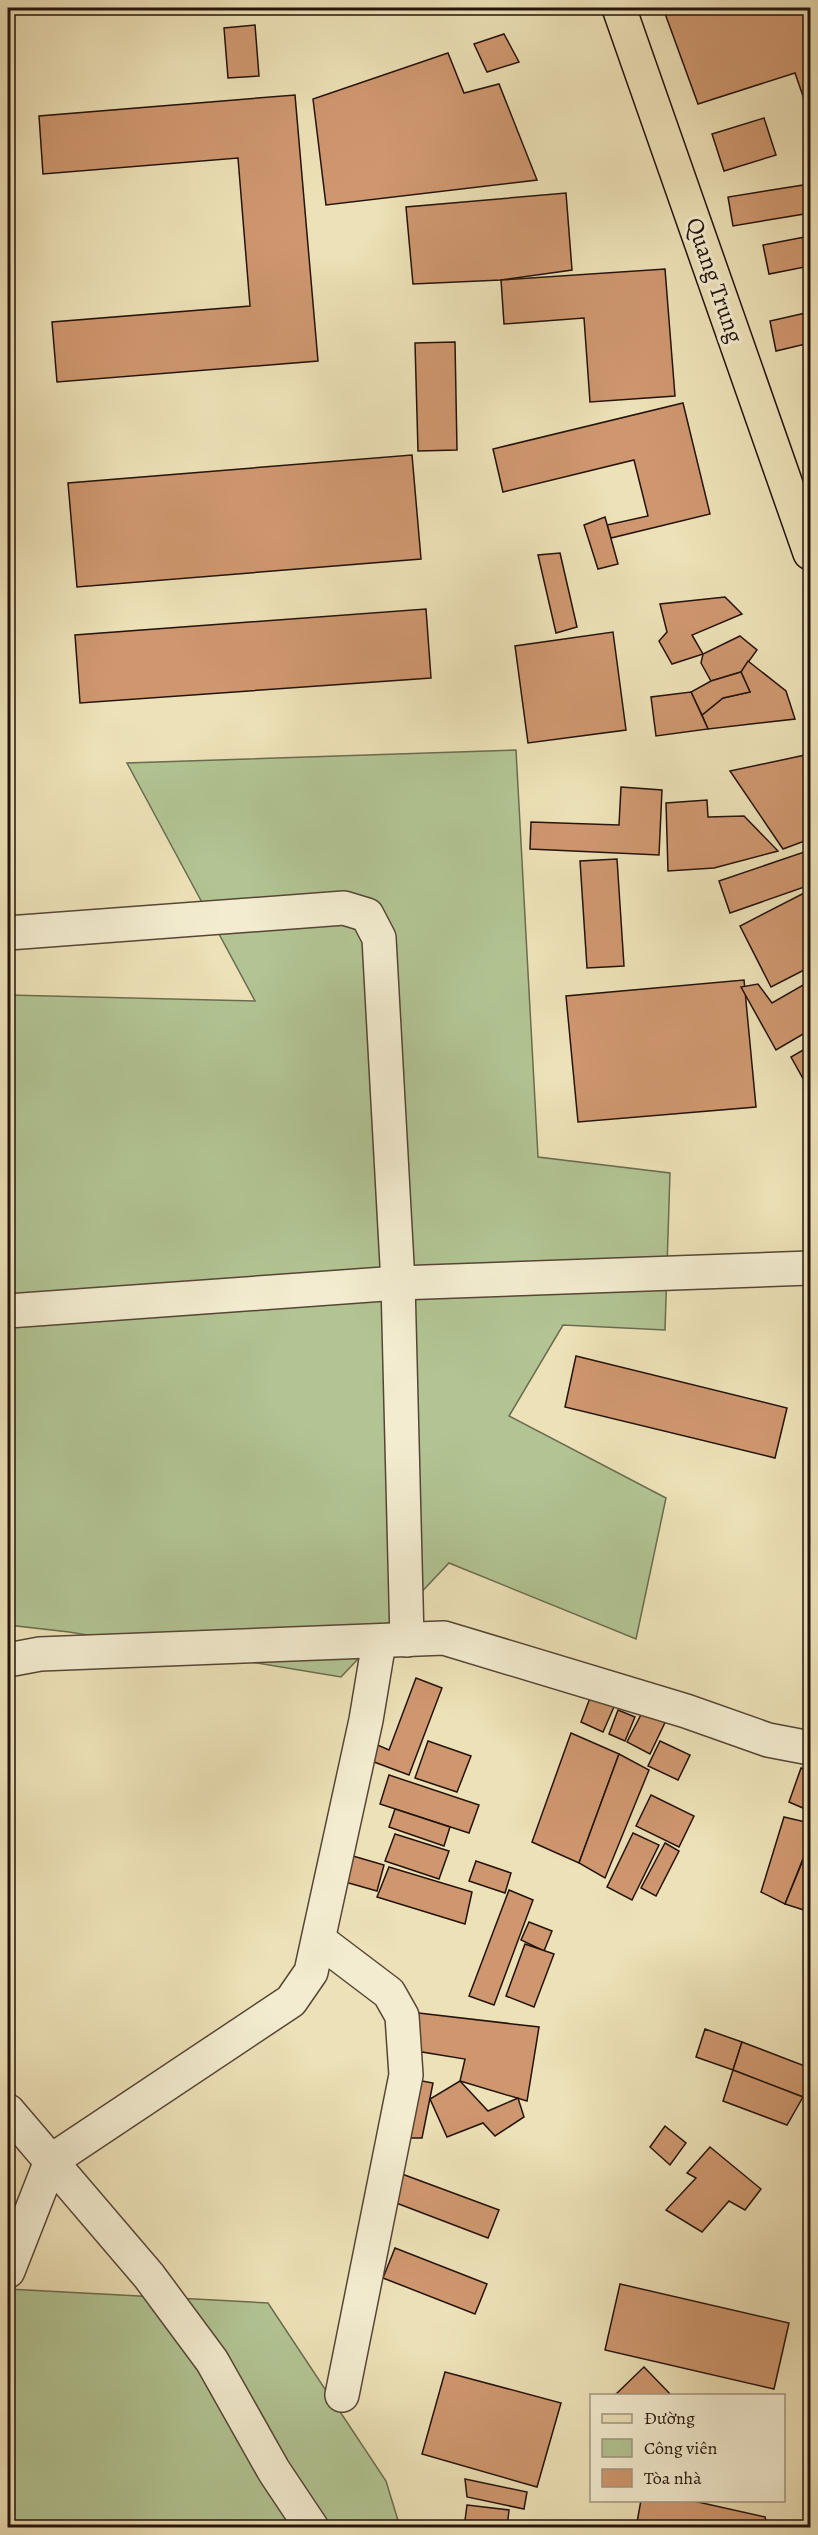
<svg xmlns="http://www.w3.org/2000/svg" width="818" height="2535" viewBox="0 0 818 2535" font-family="Alegreya,serif">
	<style>
		.green { fill: #b2c493; stroke: #6b6c4f; stroke-width: 1.5 }
		.building { fill: #cf976f; stroke: #24130b; stroke-width: 1.5 }
		.lines { fill: none; stroke-linecap: round; stroke-linejoin: round }
		.minor-casing { stroke: #564636; stroke-width: 36 }
		.major-casing { stroke: #24130b; stroke-width: 36 }
		.minor { stroke: #f3ecd0; stroke-width: 33 }
		.major { stroke: #ede1b7; stroke-width: 33 }
		.labels { text-anchor: middle; dominant-baseline: central; stroke-width: 6; stroke-linejoin: round; paint-order: stroke }
		.street-label { font-size: 24px; fill: #24130b; stroke: #f3ecd0 }
	</style>
	<rect width="100%" height="100%" fill="#ede1b7"/>
	<filter id="stains"><feTurbulence type="fractalNoise" baseFrequency=".00333" numOctaves="4"/><feColorMatrix values="0 0 0 0 .2 0 0 0 0 .09 0 0 0 0 .02 0 0 0 .5 -.17"/></filter>
	<radialGradient id="worn" r=".72"><stop offset=".6" stop-color="#630" stop-opacity="0"/><stop offset="1" stop-color="#630" stop-opacity=".3"/></radialGradient>
	<g class="green">
		<path d="M516,750L538,1157L670,1173L665,1330L563,1325L509,1416L666,1498L636,1639L449,1563L341,1677L69,1632L8,1625V995L255,1001L127,763Z"/>
		<path d="M8,2289L268,2303L386,2481L400,2527H8Z"/>
	</g>
	<g class="building">
		<path d="M663,8H810V99H804L795,73L698,104Z"/>
		<path d="M255,25L259,76L228,78L224,28Z"/>
		<path d="M504,34L519,62L487,72L474,44Z"/>
		<path d="M448,53L464,93L499,84L537,180L326,205L313,99Z"/>
		<path d="M295,95L318,361L57,382L52,322L250,306L238,158L43,174L39,116Z"/>
		<path d="M764,118L776,155L724,171L712,134Z"/>
		<path d="M810,184V213L733,226L728,197Z"/>
		<path d="M566,193L572,270L501,280L413,284L406,207Z"/>
		<path d="M810,236V266L769,274L763,245Z"/>
		<path d="M665,269L675,396L590,402L584,318L504,324L501,280Z"/>
		<path d="M810,312V343L776,351L770,321Z"/>
		<path d="M455,342L457,450L418,451L415,343Z"/>
		<path d="M683,403L710,514L611,538L607,525L648,516L634,460L503,492L493,449Z"/>
		<path d="M412,455L421,559L77,587L68,483Z"/>
		<path d="M605,517L618,564L598,569L584,525Z"/>
		<path d="M560,553L577,627L556,633L538,555Z"/>
		<path d="M725,597L742,614L692,635L703,654L672,664L659,641L667,632L660,604Z"/>
		<path d="M426,609L431,678L80,703L75,635Z"/>
		<path d="M613,632L626,730L528,743L515,646Z"/>
		<path d="M740,636L757,650L741,672L711,681L701,663L703,654Z"/>
		<path d="M748,661L786,691L795,719L708,729L702,715L723,698L750,692L741,672Z"/>
		<path d="M741,672L750,692L723,698L702,715L691,692L711,681Z"/>
		<path d="M691,692L708,729L656,736L651,697Z"/>
		<path d="M810,754V839L783,849L730,771Z"/>
		<path d="M621,787L662,790L659,855L530,849L531,822L619,825Z"/>
		<path d="M707,800L708,817L744,816L778,851L714,868L668,871L666,803Z"/>
		<path d="M810,850V885L730,913L719,881Z"/>
		<path d="M617,859L624,966L587,968L580,861Z"/>
		<path d="M810,890V967L771,987L740,926Z"/>
		<path d="M744,980L756,1107L578,1122L566,996Z"/>
		<path d="M810,981V1030L776,1050L741,987L758,984L772,1003Z"/>
		<path d="M810,1046V1091L791,1057Z"/>
		<path d="M576,1356L787,1408L775,1458L565,1407Z"/>
		<path d="M416,1678L442,1688L409,1775L366,1759L373,1743L389,1750Z"/>
		<path d="M593,1690L617,1700L603,1732L581,1722Z"/>
		<path d="M648,1701L670,1712L650,1754L627,1742Z"/>
		<path d="M618,1710L635,1717L625,1741L609,1734Z"/>
		<path d="M571,1733L619,1754L579,1863L532,1842Z"/>
		<path d="M428,1741L471,1756L457,1792L415,1778Z"/>
		<path d="M660,1741L690,1755L678,1780L648,1766Z"/>
		<path d="M619,1754L649,1770L605,1878L579,1863Z"/>
		<path d="M801,1768L810,1771V1811L789,1802Z"/>
		<path d="M389,1775L479,1805L469,1833L380,1804Z"/>
		<path d="M651,1795L694,1816L679,1847L636,1826Z"/>
		<path d="M395,1809L450,1827L444,1846L389,1827Z"/>
		<path d="M784,1817L810,1823V1841L785,1904L761,1892Z"/>
		<path d="M633,1833L659,1845L632,1900L607,1887Z"/>
		<path d="M395,1834L449,1851L439,1879L385,1861Z"/>
		<path d="M665,1843L679,1851L656,1896L641,1888Z"/>
		<path d="M810,1843V1912L785,1904Z"/>
		<path d="M346,1854L384,1865L377,1891L338,1880Z"/>
		<path d="M476,1861L511,1873L505,1893L469,1881Z"/>
		<path d="M389,1867L472,1892L465,1924L377,1897Z"/>
		<path d="M509,1890L533,1900L494,2005L469,1996Z"/>
		<path d="M529,1922L552,1931L544,1951L521,1940Z"/>
		<path d="M525,1944L554,1954L534,2007L506,1996Z"/>
		<path d="M410,2012L539,2027L527,2101L460,2081L465,2059L410,2050Z"/>
		<path d="M705,2029L742,2042L733,2070L696,2057Z"/>
		<path d="M742,2042L810,2068V2078L803,2097L733,2070Z"/>
		<path d="M733,2070L803,2097L787,2125L723,2101Z"/>
		<path d="M417,2080L433,2083L422,2138H402Z"/>
		<path d="M460,2081L488,2111L518,2098L524,2117L495,2136L483,2123L447,2137L430,2099Z"/>
		<path d="M665,2126L686,2143L670,2165L650,2147Z"/>
		<path d="M710,2147L761,2189L745,2210L729,2201L702,2232L666,2210L696,2178L687,2173Z"/>
		<path d="M402,2174L499,2210L488,2238L391,2201Z"/>
		<path d="M395,2248L487,2284L475,2314L383,2278Z"/>
		<path d="M620,2284L789,2323L774,2389L605,2350Z"/>
		<path d="M644,2367L672,2396H614Z"/>
		<path d="M445,2372L561,2403L537,2487L422,2454Z"/>
		<path d="M465,2479L527,2492L524,2509L467,2497Z"/>
		<path d="M641,2500H689L765,2517L767,2524L773,2528H636Z"/>
		<path d="M467,2505L509,2510L507,2528H464Z"/>
	</g>
	<g class="lines">
		<defs>
			<g id="minor">
				<path d="M8,933L344,908L367,915L379,938L398,1283L407,1640"/>
				<path d="M8,1311L398,1283L810,1268"/>
				<path d="M8,1660L40,1654L444,1638L686,1711L768,1740L810,1748"/>
				<path d="M319,1940L389,1993L402,2016L406,2075L342,2395"/>
				<path d="M8,2111L149,2276L212,2361L274,2471L312,2528"/>
				<path d="M8,2271L51,2161L291,2001L311,1972L366,1720L379,1642"/>
			</g>
			<path id="major" d="M619,8L810,553"/>
		</defs>
		<use href="#minor" class="minor-casing"/>
		<use href="#major" class="major-casing"/>
		<use href="#minor" class="minor"/>
		<use href="#major" class="major"/>
	</g>
	<g class="labels">
		<g class="street-label">
			<text transform="translate(715 280) rotate(71)">Quang Trung</text>
		</g>
	</g>
	<rect width="818" height="2535" fill="none" stroke="#ede1b7" stroke-width="30"/>
	<rect x="9" y="9" width="800" height="2517" fill="none" stroke="#24130b" stroke-width="3"/>
	<rect x="15" y="15" width="788" height="2505" fill="none" stroke="#24130b" stroke-width="1.5"/>
	<rect x="590" y="2394" width="195" height="108" fill="#f3ecd0" stroke="#a09581" stroke-width="1.5"/>
	<rect x="602" y="2414" width="30" height="9" fill="#ede1b7" stroke="#a09581" stroke-width="1.5"/>
	<text x="644" y="2424" font-size="18" fill="#24130b">Đường</text>
	<rect x="602" y="2439" width="30" height="18" fill="#b2c493" stroke="#a09581" stroke-width="1.5"/>
	<text x="644" y="2454" font-size="18" fill="#24130b">Công viên</text>
	<rect x="602" y="2469" width="30" height="18" fill="#cf976f" stroke="#a09581" stroke-width="1.5"/>
	<text x="644" y="2484" font-size="18" fill="#24130b">Tòa nhà</text>
	<rect width="100%" height="100%" filter="url(#stains)"/>
	<rect width="100%" height="100%" fill="url(#worn)"/>
</svg>
